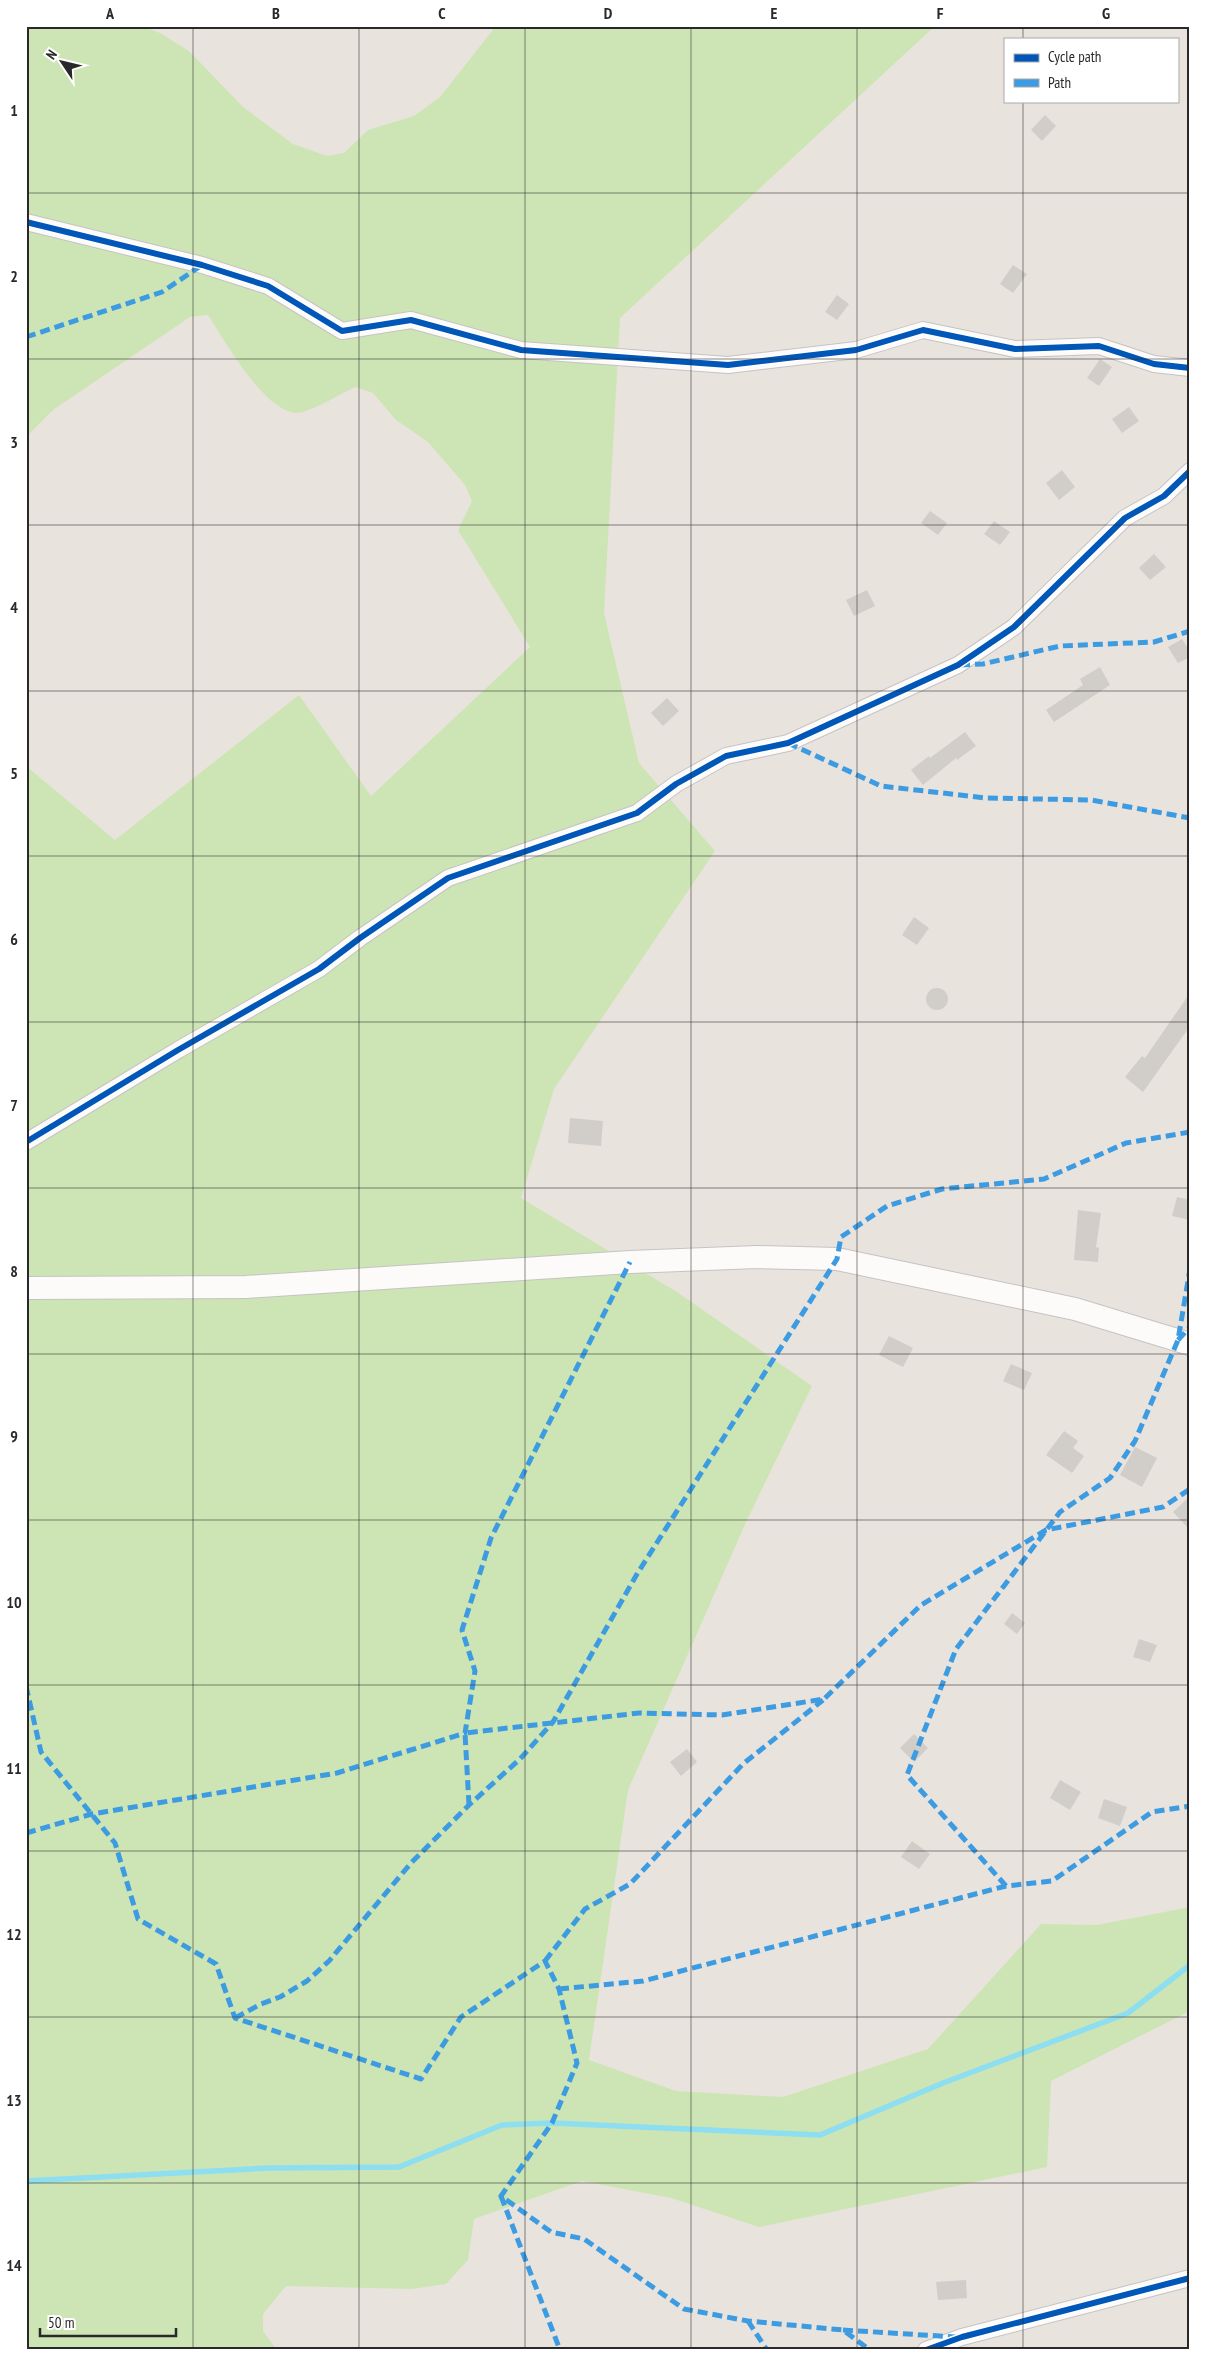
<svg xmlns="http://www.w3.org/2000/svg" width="1216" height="2376" viewBox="0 0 1216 2376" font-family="'PT Sans Narrow',sans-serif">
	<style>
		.green { fill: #cde5b4 }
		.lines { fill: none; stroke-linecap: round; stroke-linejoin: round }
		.stream { stroke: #8ddef0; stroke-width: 5.5 }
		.building { fill: #d1cdc9 }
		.minor-casing { stroke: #c5c3c4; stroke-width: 18 }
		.secondary-casing { stroke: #c5c3c4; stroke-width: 24 }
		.minor { stroke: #fcfbfa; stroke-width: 16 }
		.secondary { stroke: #fcfbfa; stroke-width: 22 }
		.quiet { stroke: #3d9ce1; stroke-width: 5; stroke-dasharray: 10 5; stroke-linecap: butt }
		.cycleway-casing { stroke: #fff; stroke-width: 9 }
		.cycleway { stroke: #0057b8; stroke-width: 6 }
		.grid { fill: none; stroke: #292929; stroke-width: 1; stroke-opacity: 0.55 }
		.neatline { fill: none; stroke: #292929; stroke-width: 2 }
		.grid-label { font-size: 16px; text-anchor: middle; font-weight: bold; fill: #292929 }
	</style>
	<rect width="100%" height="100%" fill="#e9e3de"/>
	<path class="green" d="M26,26H141L160,33L189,51L243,107L293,144L327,156L344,153L368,130L414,116L440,97L496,26H935L620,318L604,613L639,763L715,851L554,1089L521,1198L677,1292L812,1386L747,1520L628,1790L589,2060L676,2091L783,2097L928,2049L1041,1924L1097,1925L1190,1907V2011L1051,2081L1047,2167L759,2227L671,2198L582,2181L474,2219L468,2260L446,2284L412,2289L286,2286L263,2314V2331L277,2350H26V766L115,840L299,695L371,796L530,647L458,530L472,501L465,485L428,442L396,420L373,393L355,387C338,395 320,407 303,412C269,422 224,339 208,315L190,317L53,410L26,437Z"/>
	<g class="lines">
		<path class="stream" d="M26,2181L270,2168L399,2167L502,2125L552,2123L820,2135L943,2083L1128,2013L1190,1965"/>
	</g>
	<g class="building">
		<path d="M1045,115L1056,126L1042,141L1031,130Z"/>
		<path d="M1013,265L1027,274L1013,293L1000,284Z"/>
		<path d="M837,295L849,304L837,320L825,312Z"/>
		<path d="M1100,359L1112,367L1099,386L1087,378Z"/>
		<path d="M1129,407L1139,421L1122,433L1112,419Z"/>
		<path d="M1062,470L1075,487L1059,500L1046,483Z"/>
		<path d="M930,511L947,523L938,535L921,523Z"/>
		<path d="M994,521L1010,532L1000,545L984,534Z"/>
		<path d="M1154,554L1166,567L1150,580L1139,568Z"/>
		<path d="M867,590L875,606L854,616L846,600Z"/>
		<path d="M1182,639L1190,652V657L1178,663L1168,647Z"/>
		<path d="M1100,667L1110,685L1054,722L1046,710L1083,685L1080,679Z"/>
		<path d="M667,698L679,711L663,726L651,713Z"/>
		<path d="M965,732L976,746L957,760L956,758L923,785L911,770L929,756L930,758Z"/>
		<path d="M914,917L929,928L917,945L902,935Z"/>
		<circle cx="937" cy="999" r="11"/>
		<path d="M1190,993V1026L1143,1092L1125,1077L1142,1056L1145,1058Z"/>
		<path d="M570,1118L603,1121L601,1146L568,1143Z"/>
		<path d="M1177,1197L1190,1200V1220L1172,1216Z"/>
		<path d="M1078,1210L1101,1213L1096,1247L1099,1248L1098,1262L1074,1260Z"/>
		<path d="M889,1336L913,1348L903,1367L879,1355Z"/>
		<path d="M1011,1364L1032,1373L1024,1390L1003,1381Z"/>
		<path d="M1064,1431L1078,1441L1073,1448L1084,1456L1072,1473L1046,1455Z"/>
		<path d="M1135,1447L1157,1458L1142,1487L1120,1475Z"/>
		<path d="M1190,1496V1530L1173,1512Z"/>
		<path d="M1012,1613L1025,1623L1017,1634L1004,1624Z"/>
		<path d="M1139,1639L1157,1645L1150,1662L1133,1657Z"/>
		<path d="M914,1734L928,1748L914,1762L900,1748Z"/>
		<path d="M687,1749L697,1762L681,1776L670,1762Z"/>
		<path d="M1060,1780L1081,1792L1070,1810L1050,1798Z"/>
		<path d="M1104,1799L1127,1807L1120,1826L1098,1818Z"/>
		<path d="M912,1841L930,1854L919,1869L901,1857Z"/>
		<path d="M966,2280L967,2298L938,2300L936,2282Z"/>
	</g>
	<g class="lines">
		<defs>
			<g id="minor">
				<path d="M26,222L202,265L268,286L342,331L411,320L521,350L728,365L856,350L923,330L1015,349L1099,346L1154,364L1190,368"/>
				<path d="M26,1142L178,1050L319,969L360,938L448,878L637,813L676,784L726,756L788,743L958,665L1014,627L1125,518L1164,496L1190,471"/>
				<path d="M926,2350L962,2337L1190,2278"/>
			</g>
			<path id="secondary" d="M26,1288L246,1287L630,1262L757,1257L837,1259L1075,1309L1190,1344"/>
		</defs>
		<use href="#minor" class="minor-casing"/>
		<use href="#secondary" class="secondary-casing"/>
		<use href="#minor" class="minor"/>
		<use href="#secondary" class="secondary"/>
		<g class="quiet">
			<path d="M26,337L162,292L202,265"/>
			<path d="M960,665L983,664L1060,646L1154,642L1190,631"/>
			<path d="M788,743L881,786L986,798L1091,800L1190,818"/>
			<path d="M1178,1340L1190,1327"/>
			<path d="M26,1686L41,1752L115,1843L138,1919L216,1964L235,2018L421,2079L461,2017L545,1961L559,1989L577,2063L552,2123L501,2196L551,2232L584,2239L684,2309L748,2321L843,2330L870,2350"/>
			<path d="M469,1805L465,1733L639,1713L722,1715L824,1699L921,1605L1046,1530L1163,1507L1190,1489"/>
			<path d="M26,1833L92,1814L337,1773L465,1733L475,1671L462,1630L491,1538L630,1262"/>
			<path d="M1006,1886L907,1775L956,1649L1060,1512L1110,1478L1135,1441L1178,1340L1190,1269"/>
			<path d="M545,1961L585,1909L630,1884L743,1764L823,1700"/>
			<path d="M559,1989L643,1981L1006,1886L1052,1881L1152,1812L1190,1806"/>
			<path d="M235,2018L261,2004L280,1997L307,1981L329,1961L411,1863L469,1805L520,1759L553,1722L637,1574L837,1259L841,1237L887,1206L942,1189L1044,1179L1126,1143L1190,1132"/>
			<path d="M501,2196L560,2350"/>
			<path d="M748,2321L767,2350"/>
			<path d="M843,2330L955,2337"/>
		</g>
		<defs>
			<g id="cycleway">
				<path d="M26,222L202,265L268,286L342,331L411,320L521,350L728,365L856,350L923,330L1015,349L1099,346L1154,364L1190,368"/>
				<path d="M26,1142L178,1050L319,969L360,938L448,878L637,813L676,784L726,756L788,743L958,665L1014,627L1125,518L1164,496L1190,471"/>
				<path d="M926,2350L962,2337L1190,2278"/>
			</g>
		</defs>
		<use href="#cycleway" class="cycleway-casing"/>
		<use href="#cycleway" class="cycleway"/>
	</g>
	<path class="grid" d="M193,26V2350M359,26V2350M525,26V2350M691,26V2350M857,26V2350M1023,26V39M1023,101V2350M26,193H1190M26,359H1190M26,525H1190M26,691H1190M26,856H1190M26,1022H1190M26,1188H1190M26,1354H1190M26,1520H1190M26,1685H1190M26,1851H1190M26,2017H1190M26,2183H1190"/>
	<rect width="1216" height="2376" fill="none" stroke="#ffffff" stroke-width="55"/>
	<rect x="1004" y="38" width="175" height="65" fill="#ffffff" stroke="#a9a9a9"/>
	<rect x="1014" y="54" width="25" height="8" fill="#0057b8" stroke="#a9a9a9"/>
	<text x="1048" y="62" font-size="15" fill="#292929">Cycle path</text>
	<rect x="1014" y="79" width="25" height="8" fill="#3d9ce1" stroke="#a9a9a9"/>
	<text x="1048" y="88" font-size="15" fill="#292929">Path</text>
	<g transform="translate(62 62) rotate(305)" stroke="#ffffff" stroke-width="4" paint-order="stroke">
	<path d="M0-4L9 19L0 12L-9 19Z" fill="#292929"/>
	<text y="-8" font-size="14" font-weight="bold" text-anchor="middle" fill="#292929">N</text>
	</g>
	<path d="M40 2328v8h136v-8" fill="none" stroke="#292929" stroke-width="2.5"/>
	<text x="48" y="2328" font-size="15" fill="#292929" stroke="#ffffff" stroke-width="4" paint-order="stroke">50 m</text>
	<rect x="28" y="28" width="1160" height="2320" class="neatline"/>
	<g class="grid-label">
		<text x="110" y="19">A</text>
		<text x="276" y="19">B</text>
		<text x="442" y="19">C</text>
		<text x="608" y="19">D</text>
		<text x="774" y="19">E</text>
		<text x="940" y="19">F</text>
		<text x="1106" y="19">G</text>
		<text x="14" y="116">1</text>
		<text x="14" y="282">2</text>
		<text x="14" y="448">3</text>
		<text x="14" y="613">4</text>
		<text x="14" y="779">5</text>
		<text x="14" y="945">6</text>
		<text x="14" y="1111">7</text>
		<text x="14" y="1277">8</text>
		<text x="14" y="1442">9</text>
		<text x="14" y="1608">10</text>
		<text x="14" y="1774">11</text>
		<text x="14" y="1940">12</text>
		<text x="14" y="2106">13</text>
		<text x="14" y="2271">14</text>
	</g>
</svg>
